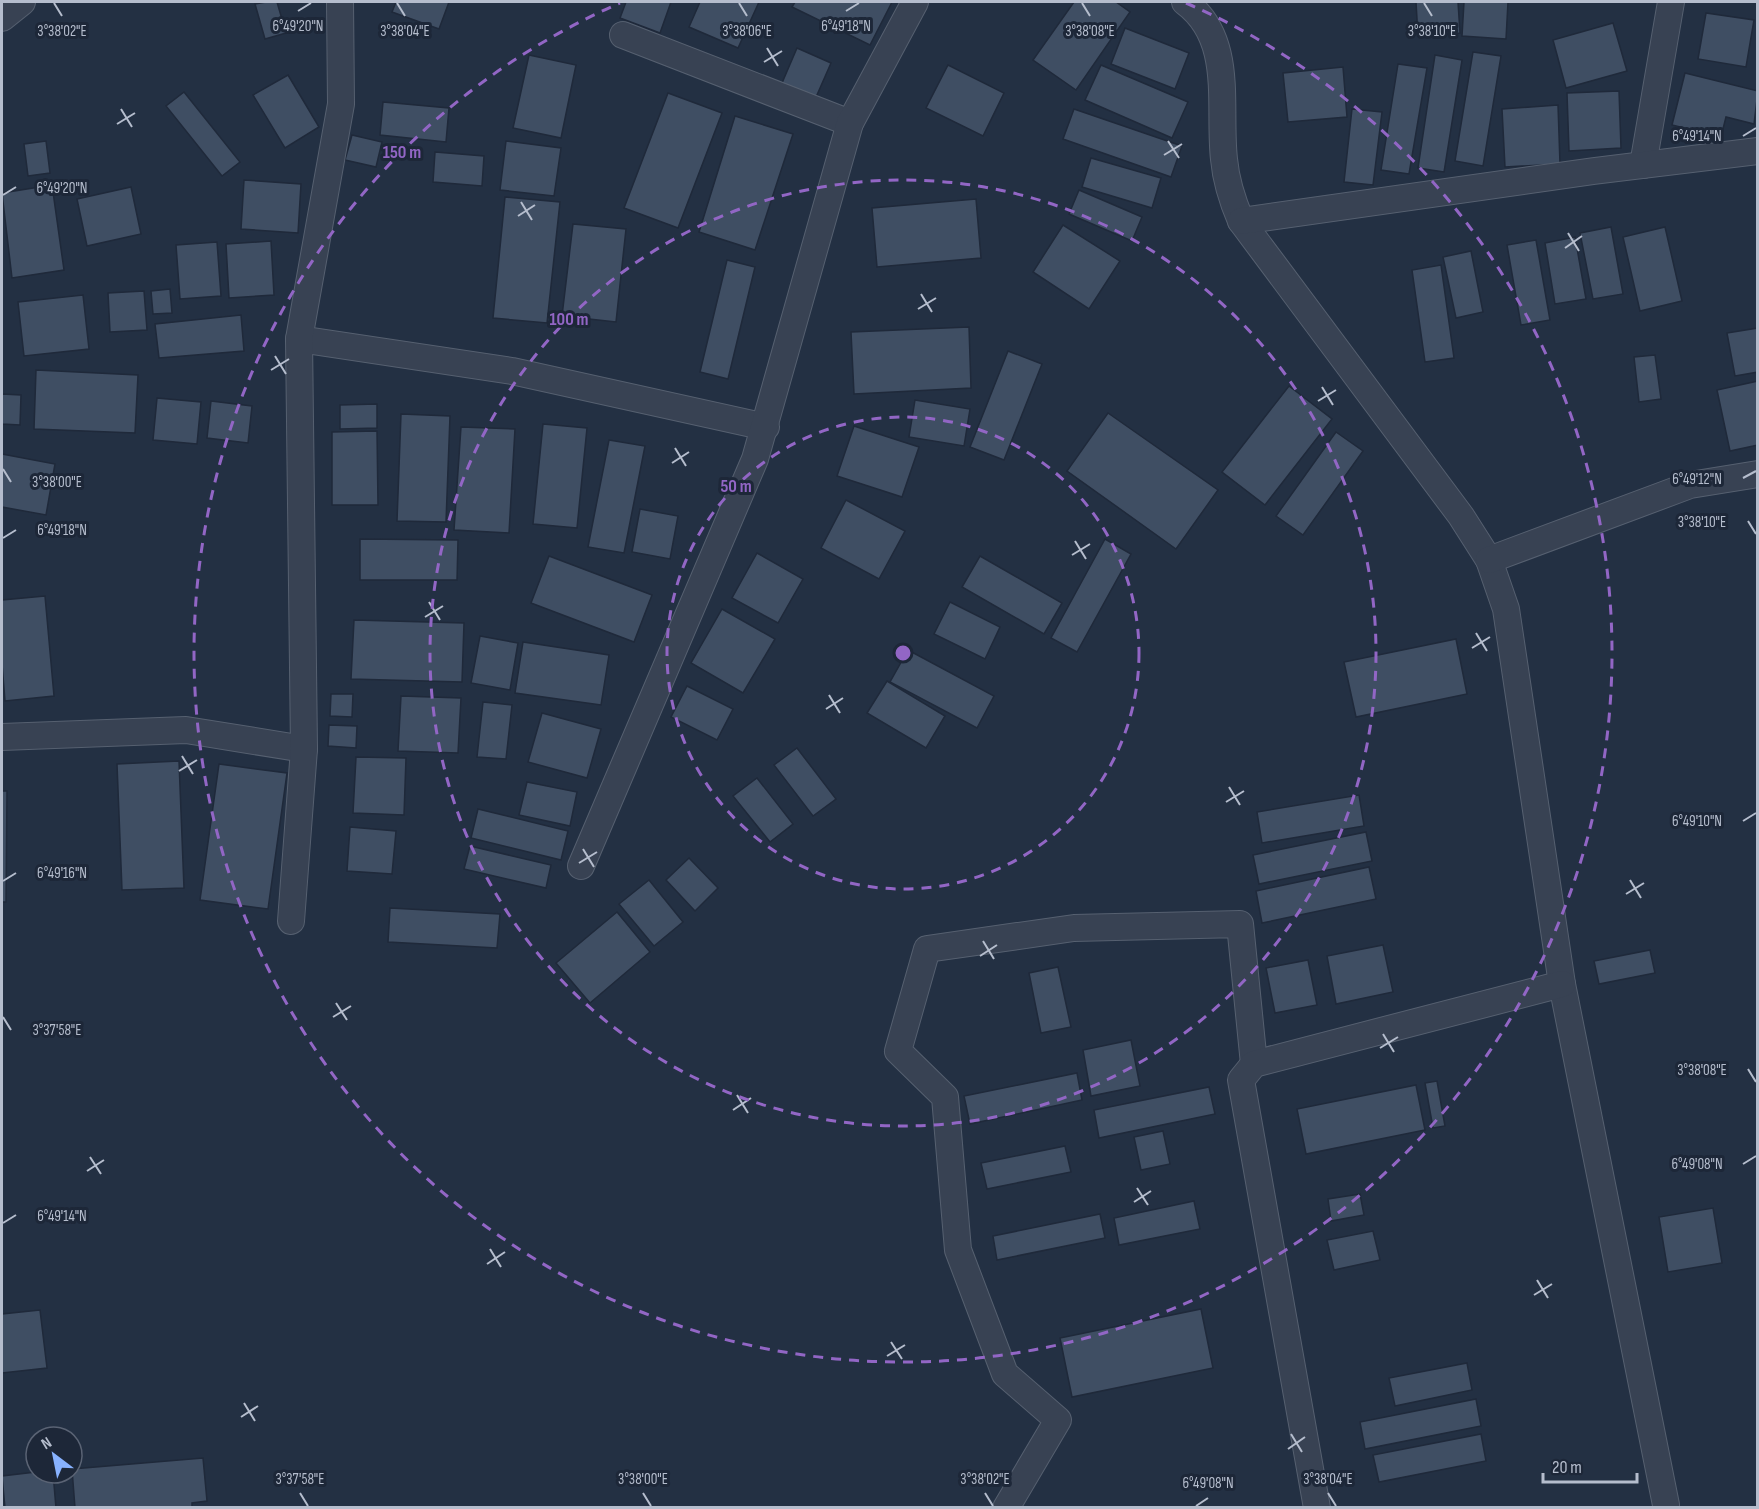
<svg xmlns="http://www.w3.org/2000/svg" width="1759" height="1509" viewBox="0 0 1759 1509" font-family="'Sofia Sans Condensed',sans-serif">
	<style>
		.building { fill: #3f4e63; stroke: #1f293a; stroke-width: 1.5 }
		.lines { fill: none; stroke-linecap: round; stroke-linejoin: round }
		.minor-casing { stroke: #566070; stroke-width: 28 }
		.minor { stroke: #384253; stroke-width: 26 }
		.ticks { fill: none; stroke: #b5bdcd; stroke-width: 2 }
		.ring { fill: none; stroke: #9266c5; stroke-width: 3; stroke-dasharray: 10 8 }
		.ticks-label { font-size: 15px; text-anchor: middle; fill: #b5bdcd; stroke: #1d2738; stroke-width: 6; stroke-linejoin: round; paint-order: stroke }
		.centre { fill: #9266c5; stroke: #1d2738; stroke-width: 3 }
		.ring-label { font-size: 18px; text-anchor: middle; font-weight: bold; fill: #9266c5; stroke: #1d2738; stroke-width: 6; stroke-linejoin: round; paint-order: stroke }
	</style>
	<rect width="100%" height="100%" fill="#233043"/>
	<g class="building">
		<path d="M266,2H277L286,33L265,39L255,4Z"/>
		<path d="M396,2H449L439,29L392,12Z"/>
		<path d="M626,2H671L660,33L620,18Z"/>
		<path d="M700,2H759L738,48L689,27Z"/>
		<path d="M795,2H892L870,45L792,7Z"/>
		<path d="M1074,2H1116L1130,12L1076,90L1033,60Z"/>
		<path d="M1416,2H1458L1460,33L1418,36Z"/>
		<path d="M1464,2H1508L1506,39L1462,36Z"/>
		<path d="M1706,13L1754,20L1746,67L1698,59Z"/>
		<path d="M1613,23L1627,71L1566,88L1553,40Z"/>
		<path d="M1125,28L1189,53L1175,89L1111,64Z"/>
		<path d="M797,48L831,63L813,104L779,90Z"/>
		<path d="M1473,52L1501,56L1483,166L1455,161Z"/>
		<path d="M529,55L576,65L561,138L513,128Z"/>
		<path d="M1435,55L1462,60L1444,172L1418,168Z"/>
		<path d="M1398,64L1427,68L1409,174L1381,170Z"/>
		<path d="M948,65L1004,93L983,136L926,108Z"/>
		<path d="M1101,65L1188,102L1172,138L1085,100Z"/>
		<path d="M1343,67L1347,117L1288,122L1283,73Z"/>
		<path d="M1685,73L1758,91L1754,124L1726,117L1721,137L1672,125Z"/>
		<path d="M288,75L319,127L285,148L253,95Z"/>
		<path d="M1619,91L1621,148L1569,151L1567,93Z"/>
		<path d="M184,92L240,162L222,176L166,106Z"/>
		<path d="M668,93L722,113L678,228L624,208Z"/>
		<path d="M383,102L449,108L446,142L380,135Z"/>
		<path d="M1558,105L1560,164L1505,167L1502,109Z"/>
		<path d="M1074,109L1182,146L1171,177L1063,139Z"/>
		<path d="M1352,109L1382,112L1373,185L1344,182Z"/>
		<path d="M735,116L793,134L755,250L699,232Z"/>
		<path d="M352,135L382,142L376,167L345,160Z"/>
		<path d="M46,141L50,173L28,176L24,144Z"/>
		<path d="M506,141L561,148L554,196L500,190Z"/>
		<path d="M435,152L484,156L482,186L433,182Z"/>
		<path d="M1091,158L1161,178L1152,208L1082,187Z"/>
		<path d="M244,180L301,184L298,233L241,229Z"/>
		<path d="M52,185L64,270L12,278L2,193Z"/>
		<path d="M131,187L141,234L87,246L77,199Z"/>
		<path d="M1079,190L1142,217L1132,241L1069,214Z"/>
		<path d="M505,197L560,202L547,323L493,318Z"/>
		<path d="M976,199L981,258L877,267L872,208Z"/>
		<path d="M573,224L626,229L616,322L562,316Z"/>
		<path d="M1063,225L1120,261L1089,309L1033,272Z"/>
		<path d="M1611,227L1623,294L1593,299L1580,233Z"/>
		<path d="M1665,227L1682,301L1640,311L1623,237Z"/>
		<path d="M1575,237L1586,299L1555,304L1545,243Z"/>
		<path d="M1536,240L1550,320L1521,325L1507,245Z"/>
		<path d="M271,241L274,295L229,298L226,244Z"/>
		<path d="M217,242L221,296L180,299L176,245Z"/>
		<path d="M1471,251L1483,312L1456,318L1443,257Z"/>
		<path d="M727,260L755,267L728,379L700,372Z"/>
		<path d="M1441,265L1454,358L1425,362L1412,270Z"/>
		<path d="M170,289L172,313L153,314L151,291Z"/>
		<path d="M144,291L147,330L110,332L108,293Z"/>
		<path d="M83,295L89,349L24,356L18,302Z"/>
		<path d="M241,315L244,351L159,358L155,324Z"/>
		<path d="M969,327L971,388L854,394L851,332Z"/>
		<path d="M1758,328V372L1735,376L1727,333Z"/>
		<path d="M1008,351L1042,364L1004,460L970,447Z"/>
		<path d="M1655,355L1661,399L1639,402L1634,357Z"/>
		<path d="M36,370L138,375L135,433L34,429Z"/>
		<path d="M1758,381V445L1730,451L1717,390Z"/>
		<path d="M1289,386L1332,419L1265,505L1222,472Z"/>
		<path d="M2,394L21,395L20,425L2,424Z"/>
		<path d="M157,398L201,402L197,444L153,440Z"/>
		<path d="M915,400L970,409L964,446L909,437Z"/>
		<path d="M211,401L252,406L248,443L207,438Z"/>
		<path d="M377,404V428L340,429V405Z"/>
		<path d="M1108,413L1218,490L1176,549L1067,471Z"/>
		<path d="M401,414L450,416L446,522L397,521Z"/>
		<path d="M543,424L587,428L577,528L533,524Z"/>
		<path d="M854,426L919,447L902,497L837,476Z"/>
		<path d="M461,427L515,429L509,533L454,530Z"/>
		<path d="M377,431L378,505H332V432Z"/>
		<path d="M1336,432L1363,451L1303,535L1276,516Z"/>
		<path d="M609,440L645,446L624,553L588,547Z"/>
		<path d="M2,454L55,464L46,515L2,507Z"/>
		<path d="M846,500L905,531L879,579L821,548Z"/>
		<path d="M640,509L678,516L670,559L632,552Z"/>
		<path d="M360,539L458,540L457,580H360Z"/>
		<path d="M1105,539L1131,554L1077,652L1051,638Z"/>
		<path d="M757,553L803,579L778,623L732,598Z"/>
		<path d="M549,556L652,595L634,642L531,603Z"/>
		<path d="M980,556L1062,603L1044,634L962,587Z"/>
		<path d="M45,596L54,696L5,701L2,664V600Z"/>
		<path d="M950,602L1000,627L985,659L934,634Z"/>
		<path d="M722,609L775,639L743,693L691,663Z"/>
		<path d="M354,620L464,623L462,682L351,679Z"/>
		<path d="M480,636L518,643L510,690L471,683Z"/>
		<path d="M1456,639L1467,694L1356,717L1344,662Z"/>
		<path d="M523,642L609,655L601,705L515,693Z"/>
		<path d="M908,650L994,696L977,728L890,682Z"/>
		<path d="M887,681L945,716L926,748L867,713Z"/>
		<path d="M687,686L733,709L717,740L671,717Z"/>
		<path d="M331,694H353L352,717L330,716Z"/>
		<path d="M401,696L461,698L458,753L398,751Z"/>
		<path d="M483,702L512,705L506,759L477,757Z"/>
		<path d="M542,713L601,729L587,778L528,762Z"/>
		<path d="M329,725L357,726L356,748L328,746Z"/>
		<path d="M797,748L836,799L813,816L774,765Z"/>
		<path d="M356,757L406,758L404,815L353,813Z"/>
		<path d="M179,761L184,888L122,890L117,764Z"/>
		<path d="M219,764L287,773L268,909L200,900Z"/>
		<path d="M757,778L793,824L770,842L733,796Z"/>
		<path d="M527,782L577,792L570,826L519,815Z"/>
		<path d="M2,791H7L6,902H2Z"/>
		<path d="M1359,795L1364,826L1262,843L1257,812Z"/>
		<path d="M478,809L568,831L561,860L471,838Z"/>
		<path d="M350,827L396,831L392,874L347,871Z"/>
		<path d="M1366,832L1372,861L1259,884L1253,855Z"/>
		<path d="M470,846L551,865L546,888L464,869Z"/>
		<path d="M689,858L718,888L695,911L666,880Z"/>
		<path d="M1369,867L1376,899L1262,923L1256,891Z"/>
		<path d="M649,880L683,922L654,946L619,904Z"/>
		<path d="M390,908L500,914L497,948L388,942Z"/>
		<path d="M617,912L650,952L590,1003L556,963Z"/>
		<path d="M1383,945L1393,992L1336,1004L1327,956Z"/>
		<path d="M1650,950L1655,973L1599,984L1594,961Z"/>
		<path d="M1308,960L1317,1005L1275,1013L1266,968Z"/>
		<path d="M1058,967L1071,1027L1041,1033L1029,973Z"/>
		<path d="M1131,1040L1140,1086L1091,1096L1083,1050Z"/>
		<path d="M1077,1073L1082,1100L970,1124L964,1096Z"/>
		<path d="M1437,1081L1445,1126L1433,1128L1425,1083Z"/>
		<path d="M1416,1085L1425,1130L1306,1154L1297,1109Z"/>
		<path d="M1209,1087L1215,1114L1099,1138L1094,1110Z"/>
		<path d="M1163,1131L1170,1164L1141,1170L1134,1137Z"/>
		<path d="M1065,1146L1071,1172L987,1189L981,1163Z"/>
		<path d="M1360,1194L1364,1215L1331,1221L1328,1199Z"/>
		<path d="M1194,1201L1200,1229L1119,1245L1114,1218Z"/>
		<path d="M1713,1208L1722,1263L1668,1272L1659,1217Z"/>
		<path d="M1100,1214L1105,1238L997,1260L993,1236Z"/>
		<path d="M1373,1231L1380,1260L1334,1270L1327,1240Z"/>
		<path d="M1201,1309L1213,1368L1072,1397L1060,1338Z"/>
		<path d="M40,1310L47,1368L2,1373V1314Z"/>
		<path d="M1467,1363L1472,1390L1395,1406L1389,1378Z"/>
		<path d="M1476,1399L1481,1426L1365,1449L1360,1422Z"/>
		<path d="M1481,1434L1486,1461L1379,1482L1373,1455Z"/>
		<path d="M203,1458L207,1501L192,1503V1508H75L72,1469Z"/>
		<path d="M36,1472L53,1473L56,1508H5L2,1476Z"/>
	</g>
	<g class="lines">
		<defs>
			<g id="minor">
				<path d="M1185,2C1235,39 1218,106 1224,159C1226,182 1232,200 1241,221L1461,516L1489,560L1506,609L1562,984L1666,1505"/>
				<path d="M2,18L22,2"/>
				<path d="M623,35L850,123"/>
				<path d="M1643,165L1671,2"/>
				<path d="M1241,221L1594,171L1758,151"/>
				<path d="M299,339L512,371L766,427"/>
				<path d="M1489,560L1690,485L1758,474"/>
				<path d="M2,737L186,730L304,749"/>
				<path d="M581,866L755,459L850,123L915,2"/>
				<path d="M291,921L304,749L299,339L341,104L340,2"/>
				<path d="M1006,1508L1058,1420L1005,1374L958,1250L945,1097L898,1051L927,949L1074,928L1240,924L1254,1064"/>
				<path d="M1317,1508L1241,1080L1254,1064L1562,984"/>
			</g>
		</defs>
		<use href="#minor" class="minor-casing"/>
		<use href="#minor" class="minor"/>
	</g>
	<path class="ticks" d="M54,3L62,16M397,3L405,16M739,3L747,16M1082,3L1090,16M1424,3L1432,16M298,11L311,3M846,11L859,3M767,48L778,66M764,62L782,51M121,109L132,127M117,124L135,113M1743,136L1756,128M1168,141L1179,158M1164,155L1182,144M3,195L16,187M521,202L532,220M518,216L535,205M1568,233L1579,251M1565,248L1582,236M921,294L932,312M918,309L936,298M275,356L286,374M271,370L289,359M1322,387L1333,405M1318,401L1336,390M675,448L686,466M672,463L689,452M3,469L11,482M1743,478L1756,471M1748,521L1756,534M3,538L16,530M1075,541L1086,559M1072,555L1090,544M429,602L440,620M425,617L443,606M1476,633L1487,651M1472,648L1490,637M829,695L840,713M826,709L843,698M182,756L193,774M179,771L197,760M1229,787L1240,805M1226,802L1244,791M1743,821L1756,813M583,849L594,867M579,863L597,852M1630,880L1641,898M3,881L16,873M1626,894L1644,883M983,941L994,959M980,956L997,945M336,1003L347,1020M3,1017L11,1030M333,1017L351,1006M1383,1034L1394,1052M1380,1048L1398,1037M1748,1069L1756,1082M737,1095L748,1113M733,1110L751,1098M90,1157L101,1174M1743,1164L1756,1156M87,1171L104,1160M1137,1188L1148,1205M1134,1202L1151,1191M3,1223L16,1215M490,1249L501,1267M487,1264L505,1252M1537,1280L1548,1298M1534,1295L1552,1284M891,1342L902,1359M887,1356L905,1345M244,1403L255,1421M241,1417L258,1406M1291,1434L1302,1452M1288,1449L1305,1437M300,1493L308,1506M643,1493L651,1506M985,1493L993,1506M1328,1493L1336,1506M1196,1506L1208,1498"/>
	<g class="ring">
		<circle cx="903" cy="653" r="236"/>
		<circle cx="903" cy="653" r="473"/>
		<path d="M1186 3A709 709 0 1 1 620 3"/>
	</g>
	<g class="ticks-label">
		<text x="846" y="31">6°49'18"N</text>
		<text x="298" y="31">6°49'20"N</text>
		<text x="62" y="36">3°38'02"E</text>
		<text x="405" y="36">3°38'04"E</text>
		<text x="747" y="36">3°38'06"E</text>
		<text x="1090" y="36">3°38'08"E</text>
		<text x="1432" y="36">3°38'10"E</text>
		<text x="1697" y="141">6°49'14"N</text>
		<text x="62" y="193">6°49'20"N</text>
		<text x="1697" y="484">6°49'12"N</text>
		<text x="57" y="487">3°38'00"E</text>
		<text x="1702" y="527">3°38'10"E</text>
		<text x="62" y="535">6°49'18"N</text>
		<text x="1697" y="826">6°49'10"N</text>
		<text x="62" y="878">6°49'16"N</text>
		<text x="57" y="1035">3°37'58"E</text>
		<text x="1702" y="1075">3°38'08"E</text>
		<text x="1697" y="1169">6°49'08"N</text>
		<text x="62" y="1221">6°49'14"N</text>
		<text x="300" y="1484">3°37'58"E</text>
		<text x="643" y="1484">3°38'00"E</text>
		<text x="985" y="1484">3°38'02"E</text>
		<text x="1328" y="1484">3°38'04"E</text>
		<text x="1208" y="1488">6°49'08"N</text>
	</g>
	<circle cx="903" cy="653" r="9" class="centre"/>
	<g class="ring-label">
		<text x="402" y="158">150 m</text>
		<text x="569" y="325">100 m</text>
		<text x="736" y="492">50 m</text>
	</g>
	<rect width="1759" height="1509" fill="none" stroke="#b5bdcd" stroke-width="6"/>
	<g transform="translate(54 1455) rotate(328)"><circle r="28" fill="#1d2738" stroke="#5a6374" stroke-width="1.5"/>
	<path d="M0-4.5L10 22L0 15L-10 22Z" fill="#88b2ff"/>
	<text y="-9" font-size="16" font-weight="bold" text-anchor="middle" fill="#b5bdcd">N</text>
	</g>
	<path d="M1543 1473v9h94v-9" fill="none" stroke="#b5bdcd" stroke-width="3"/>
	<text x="1552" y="1473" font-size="18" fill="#b5bdcd" stroke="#1d2738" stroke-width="4.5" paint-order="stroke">20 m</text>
</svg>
